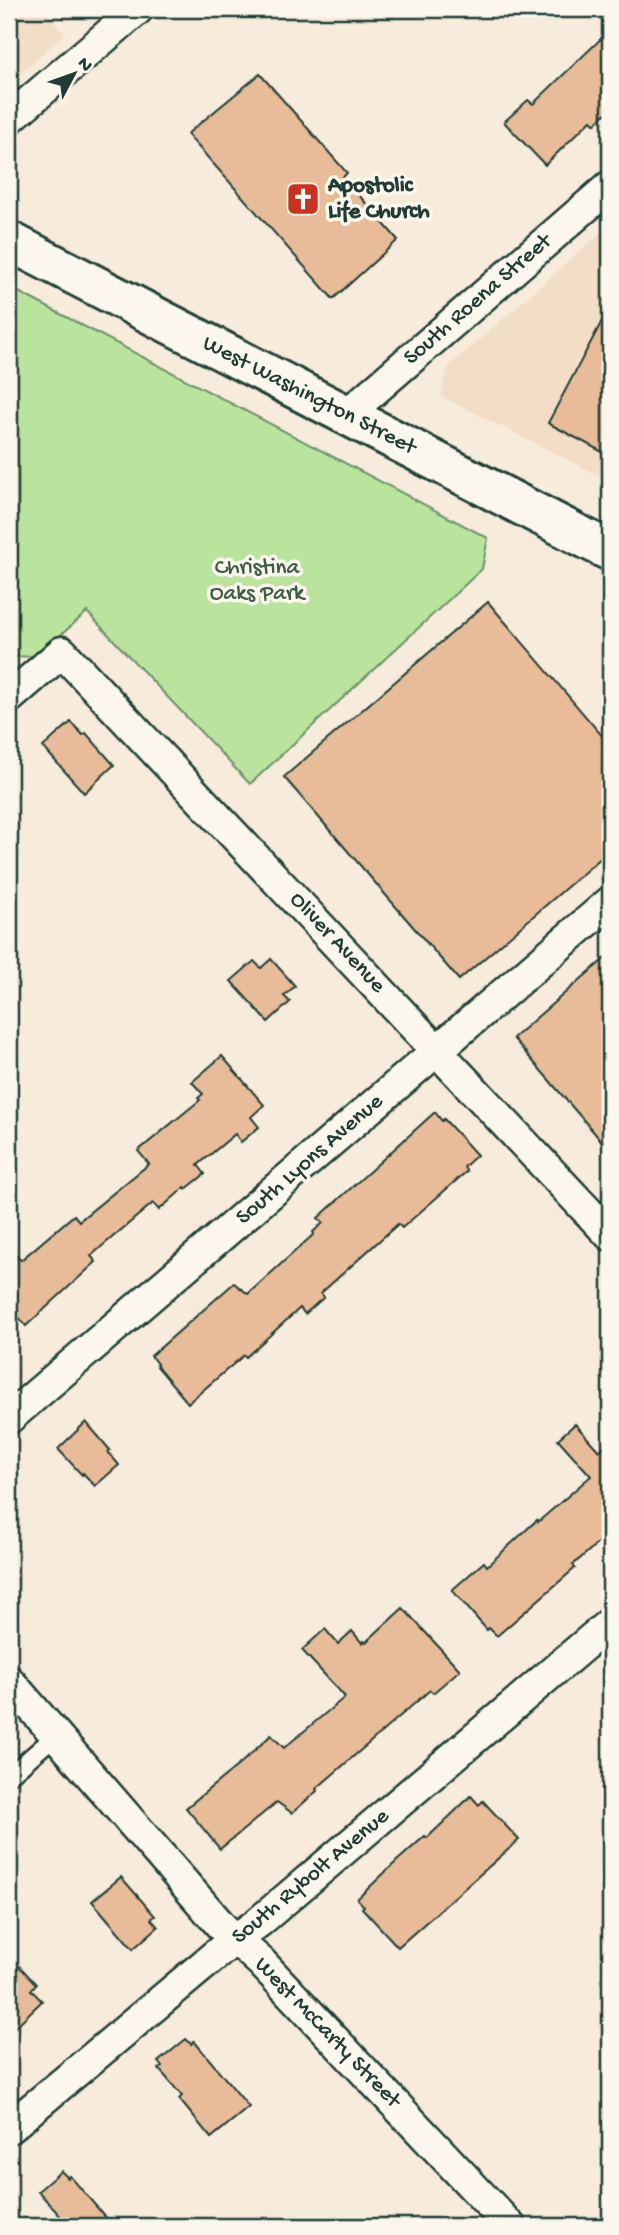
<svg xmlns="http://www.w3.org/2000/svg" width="619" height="2235" viewBox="0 0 619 2235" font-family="'Gochi Hand',sans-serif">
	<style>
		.built { fill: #f2ddc7 }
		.green { fill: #bae39e; stroke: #6c9069; stroke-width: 2 }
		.building { fill: #e8bc98; stroke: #1f3d34; stroke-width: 2 }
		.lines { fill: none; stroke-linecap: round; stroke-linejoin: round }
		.lane-casing { stroke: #1f3d34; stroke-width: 21 }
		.street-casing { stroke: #1f3d34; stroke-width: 35 }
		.primary-casing { stroke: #1f3d34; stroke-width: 44 }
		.lane { stroke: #fbf7ec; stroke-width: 16 }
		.street { stroke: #fbf7ec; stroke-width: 30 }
		.primary { stroke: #fbf7ec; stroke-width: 38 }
		.labels { text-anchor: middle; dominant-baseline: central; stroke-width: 7; stroke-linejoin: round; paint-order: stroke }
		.poi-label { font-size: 23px; font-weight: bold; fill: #1f3d34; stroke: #fbf7ec; text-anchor: start }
		.street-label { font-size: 23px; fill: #1f3d34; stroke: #fbf7ec }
		.park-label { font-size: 23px; fill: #3e5e49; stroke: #fbf7ec }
	</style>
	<rect width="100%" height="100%" fill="#f7ebdb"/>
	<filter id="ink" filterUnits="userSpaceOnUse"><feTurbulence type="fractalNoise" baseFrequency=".0143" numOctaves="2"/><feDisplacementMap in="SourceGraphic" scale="14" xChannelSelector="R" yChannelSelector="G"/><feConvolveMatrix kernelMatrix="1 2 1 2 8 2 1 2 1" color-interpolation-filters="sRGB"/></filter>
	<g filter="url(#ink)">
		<g class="built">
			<path d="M9,9H43L64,34L9,84Z"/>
			<path d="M610,225V481L441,396L448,367Z"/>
		</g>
		<path class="green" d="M9,287L488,538L482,569L250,784L87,612L37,656L9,657Z"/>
		<g class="building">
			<path d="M610,30V109L595,124L591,120L545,165L504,122L528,100L533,104Z"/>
			<path d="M260,74L347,173L343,177L398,240L333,299L187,134Z"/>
			<path d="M610,306V456L548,423Z"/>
			<path d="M488,602L610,745V850L459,980L284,777Z"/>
			<path d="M71,722L83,735L86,733L114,765L84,793L43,747Z"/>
			<path d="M610,954V1151L513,1038Z"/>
			<path d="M271,959L295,986L284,996L290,1002L268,1022L231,981L254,961L261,968Z"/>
			<path d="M222,1056L264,1105L251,1117L259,1127L241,1142L235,1134L198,1165L205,1174L186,1189L185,1187L159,1210L153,1203L101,1247L91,1256L96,1262L26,1326L9,1306V1247L21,1260L74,1215L79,1221L149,1164L138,1151L200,1100L198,1098L203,1094L192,1082Z"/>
			<path d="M435,1112L442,1121L444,1119L477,1155L464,1167L467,1171L402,1228L398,1224L321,1293L324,1297L305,1314L300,1308L246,1357L244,1355L188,1403L156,1365L157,1364L151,1356L234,1283L248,1294L314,1234L313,1232L323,1223L318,1218Z"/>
			<path d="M86,1422L110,1450L108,1452L119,1465L95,1486L83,1473L82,1475L58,1449Z"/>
			<path d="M575,1424L599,1451L610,1441V1532L573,1565L575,1568L497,1636L489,1628L487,1630L452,1590L484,1562L487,1566L537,1520L538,1522L591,1476L558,1439Z"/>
			<path d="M403,1608L460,1670L433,1693L430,1690L316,1789L317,1791L292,1813L277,1802L220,1849L186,1808L242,1762L271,1735L284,1748L345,1697L302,1650L325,1629L338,1644L352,1631L362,1643L364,1641L366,1642Z"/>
			<path d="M471,1796L479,1805L483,1801L519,1840L398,1947L362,1908L364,1906L357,1899L397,1861L425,1836L427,1838Z"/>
			<path d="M121,1877L155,1916L151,1919L158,1927L133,1949L92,1901Z"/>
			<path d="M9,1955L36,1984L31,1990L42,2001L9,2033Z"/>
			<path d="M186,2039L191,2044L194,2041L249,2107L211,2138L179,2099L182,2096L159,2069L162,2067L158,2062Z"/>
			<path d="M61,2171L68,2178L70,2176L113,2226H69L38,2191Z"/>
		</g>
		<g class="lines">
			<defs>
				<path id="lane" d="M9,1776L56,1735"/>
				<g id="street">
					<path d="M9,119L138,9"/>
					<path d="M346,415L610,186"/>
					<path d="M9,698L62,652L610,1235"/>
					<path d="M9,1418L610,902"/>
					<path d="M9,1681L224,1929L261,1962L510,2226"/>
					<path d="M9,2128L225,1947L259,1922L610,1623"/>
				</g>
				<path id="primary" d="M9,241L610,551"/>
			</defs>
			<use href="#lane" class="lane-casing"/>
			<use href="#street" class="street-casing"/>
			<use href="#primary" class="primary-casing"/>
			<use href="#lane" class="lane"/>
			<use href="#street" class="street"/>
			<use href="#primary" class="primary"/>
		</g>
	</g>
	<defs>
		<symbol id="church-square" viewBox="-11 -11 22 22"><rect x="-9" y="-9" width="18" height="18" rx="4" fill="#c8321e" stroke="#fbf7ec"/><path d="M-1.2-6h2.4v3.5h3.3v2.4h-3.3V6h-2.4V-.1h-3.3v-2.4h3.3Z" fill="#fff"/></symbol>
	</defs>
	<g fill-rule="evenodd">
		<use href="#church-square" x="284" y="180" width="38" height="38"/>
	</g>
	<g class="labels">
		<g class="poi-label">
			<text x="328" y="186">Apostolic<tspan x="328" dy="26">Life Church</tspan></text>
		</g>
		<g class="street-label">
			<text transform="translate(478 300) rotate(-41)">South Roena Street</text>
			<text transform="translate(309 396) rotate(27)">West Washington Street</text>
			<text transform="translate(337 943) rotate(47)">Oliver Avenue</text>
			<text transform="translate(310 1160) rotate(-41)">South Lyons Avenue</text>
			<text transform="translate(311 1877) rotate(-40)">South Rybolt Avenue</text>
			<text transform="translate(327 2033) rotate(46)">West McCarty Street</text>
		</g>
		<g class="park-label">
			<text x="257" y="568">Christina<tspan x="257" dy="26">Oaks Park</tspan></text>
		</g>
	</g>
	<rect width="619" height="2235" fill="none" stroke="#fbf7ec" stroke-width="35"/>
	<rect x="18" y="18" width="584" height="2200" fill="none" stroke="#1f3d34" stroke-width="2.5" filter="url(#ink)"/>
	<g transform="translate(74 74) rotate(49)" stroke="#fbf7ec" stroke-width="5" paint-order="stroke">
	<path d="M0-5L12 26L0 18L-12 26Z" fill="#1f3d34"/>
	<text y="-10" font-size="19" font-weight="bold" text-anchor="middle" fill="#1f3d34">N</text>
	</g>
</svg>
